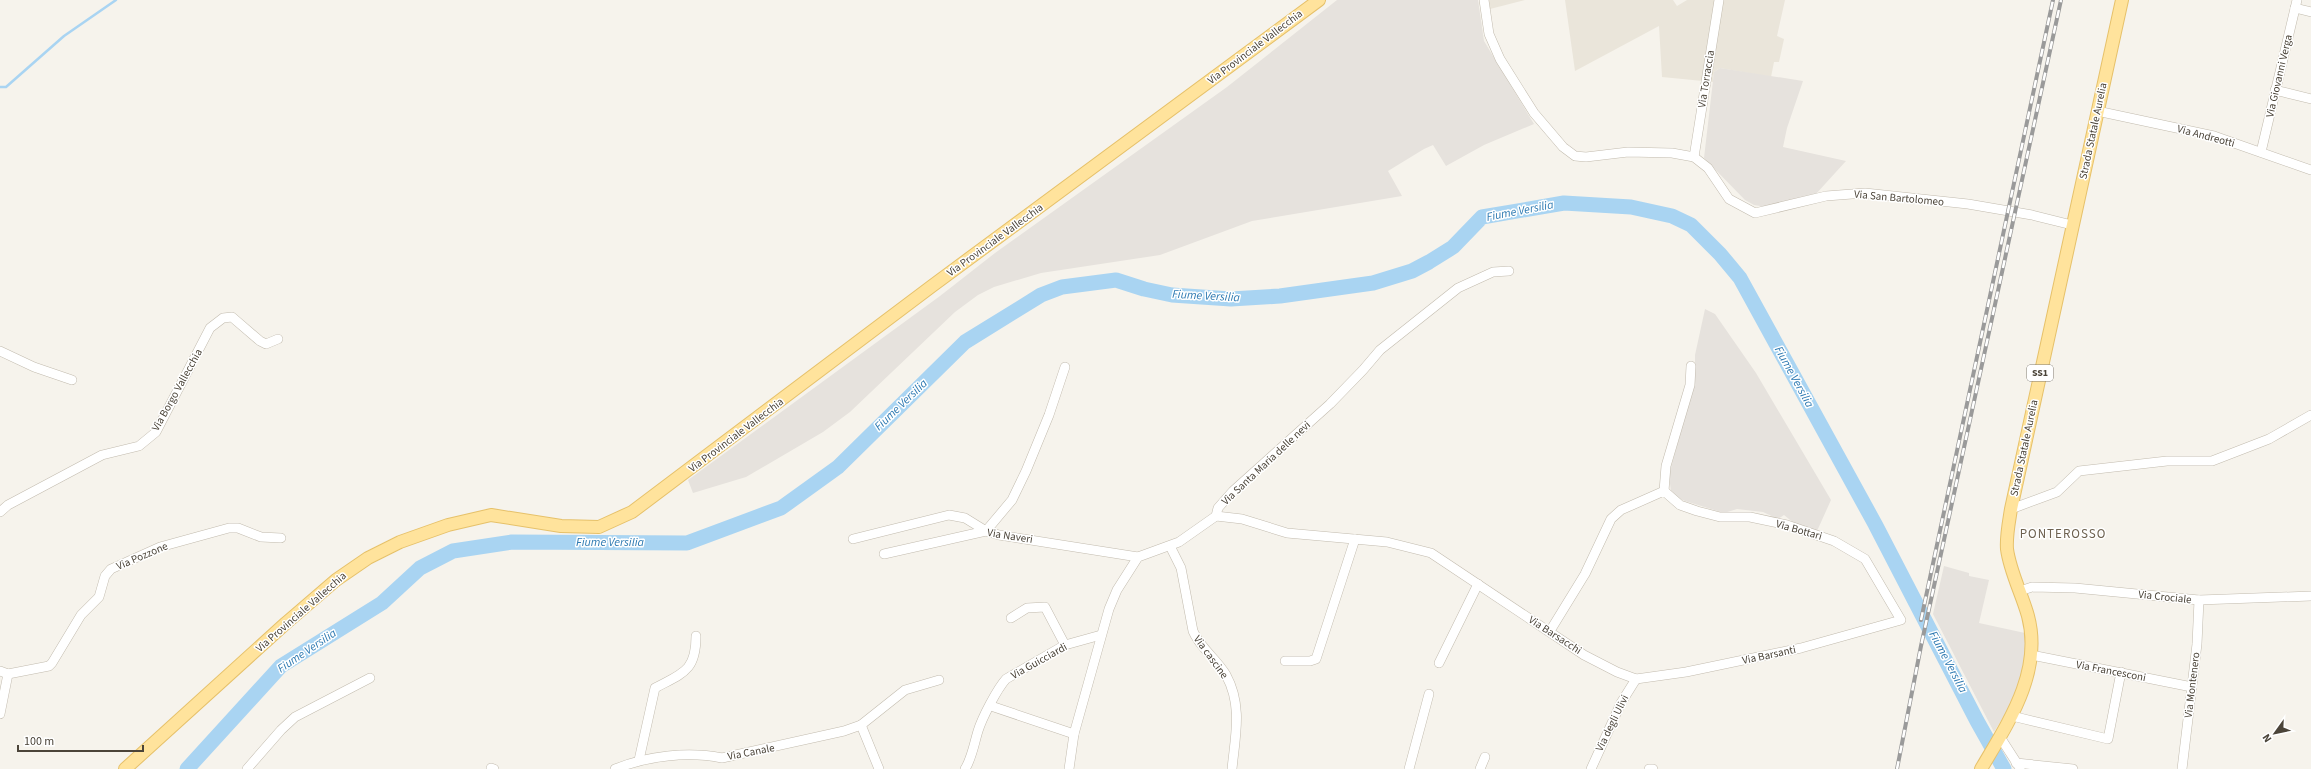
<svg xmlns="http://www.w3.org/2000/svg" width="2311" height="769" viewBox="0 0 2311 769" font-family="'Source Sans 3',sans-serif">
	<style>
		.residential { fill: #eae5da }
		.industrial { fill: #e6e2dd }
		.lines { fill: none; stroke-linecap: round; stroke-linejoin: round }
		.stream { stroke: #a9d4f2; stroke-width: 2.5 }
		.river { stroke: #a9d4f2; stroke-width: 15 }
		.minor-casing { stroke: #c2bbae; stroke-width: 10 }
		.major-casing { stroke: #e6c16a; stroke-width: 14 }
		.minor { stroke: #fff; stroke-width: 9 }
		.major { stroke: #ffe39c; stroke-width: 12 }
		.rail-casing { stroke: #9a9a9a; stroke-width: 4 }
		.rail { stroke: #fff; stroke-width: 2.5; stroke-dasharray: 8; stroke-linecap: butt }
		.labels { text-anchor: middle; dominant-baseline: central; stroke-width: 3; stroke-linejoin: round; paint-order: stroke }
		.shield { fill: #fff; stroke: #817c74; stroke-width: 1 }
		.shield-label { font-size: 10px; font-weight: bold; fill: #4b4439 }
		.street-label { font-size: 11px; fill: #4b4439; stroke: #fff }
		.water-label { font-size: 12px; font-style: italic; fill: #2e7ab2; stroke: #fff }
		.quarter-label { font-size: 13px; letter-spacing: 1px; fill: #6e6250; stroke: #fff }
	</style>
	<rect width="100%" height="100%" fill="#f6f3ec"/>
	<g class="residential">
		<path d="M1489,0H1525L1490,9Z"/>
		<path d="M1565,0H1673L1677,6L1687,0H1785L1777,36L1784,39L1779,62H1774L1771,77L1720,68L1714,72L1713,82L1662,77L1659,26L1575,71Z"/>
	</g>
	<g class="industrial">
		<path d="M1337,0H1478L1484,41L1534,124L1484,145L1446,166L1433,145L1424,149L1388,171L1402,196L1252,221L1160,255L1041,273L994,287L978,295L955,312L850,412L823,432L746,477L693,493L688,480L940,296L995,253L1227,87Z"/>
		<path d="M1720,68L1803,81L1787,128L1783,147L1846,161L1815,195L1767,207L1754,205L1745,200L1704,158L1714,72Z"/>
		<path d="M1705,309L1715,314L1756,373L1831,500L1817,531L1795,524L1784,515L1778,519L1763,512L1737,509L1724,513L1685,501L1673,496L1671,492L1669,475L1695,380V355Z"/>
		<path d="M1944,566L1969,573V576L1989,580L1979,623L2025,633L2026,659L2021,681L2010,706L1994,732L1933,614Z"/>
	</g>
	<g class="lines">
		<path class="stream" d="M0,87H6L64,36L116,0"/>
		<path class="river" d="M187,769L281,666L382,603L420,568L453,551L512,542L687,543L781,508L838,467L965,342L1041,295L1062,287L1116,280L1144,289L1172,295L1231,299L1280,296L1373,283L1412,271L1429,262L1453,247L1482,217L1564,203L1631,207L1672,216L1691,225L1720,254L1740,278L1875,524L1977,721L2004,769"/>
		<defs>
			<g id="minor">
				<path d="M1484,0L1489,34L1500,59L1534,113L1563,147L1575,156L1586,157L1628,152L1672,153L1694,157L1708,168L1729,199L1755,213L1826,196L1865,193L1968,204L2032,215L2072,225"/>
				<path d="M2295,8L2311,12"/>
				<path d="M2275,90L2311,99"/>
				<path d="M2097,111L2214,136L2311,170"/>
				<path d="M2261,152L2297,0"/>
				<path d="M1694,157L1719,0"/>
				<path d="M0,351L34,367L72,380"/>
				<path d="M1664,491L1666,466L1690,385L1691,366"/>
				<path d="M2011,509L2057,492L2079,471L2167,461H2212L2269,439L2311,415"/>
				<path d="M0,512L8,505L102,455L139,446L156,432L210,328L223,318L232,317L260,341L266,344L278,339"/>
				<path d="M1216,516L1242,519L1287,533L1387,542L1431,553L1584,655L1617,672L1636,679L1686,672L1801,648L1901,620L1865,559L1834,541L1787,525L1750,517H1720L1697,511L1680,505L1664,491L1621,510L1611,519L1585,574L1550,631"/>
				<path d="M853,539L949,515L965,518L986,531L1012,500L1026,471L1049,415L1065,367"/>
				<path d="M1170,546L1181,568L1193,631C1200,648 1217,659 1226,675C1243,706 1235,737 1232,769"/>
				<path d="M884,554L986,531L999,535L1138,557"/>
				<path d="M2020,591L2032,587L2075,588L2199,600L2311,596"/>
				<path d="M1011,618L1027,608L1045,607L1065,645"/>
				<path d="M2031,655L2192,687"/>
				<path d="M1285,661H1310L1316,659L1355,539"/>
				<path d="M1439,663L1478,584"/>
				<path d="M0,671L8,674L49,666L52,663L81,615L99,597L105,576L111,569L160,547L229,528H238L261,537L281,538"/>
				<path d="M991,706L1074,734"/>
				<path d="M0,714L8,674"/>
				<path d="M2012,716L2108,739L2121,672"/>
				<path d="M861,725L879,769"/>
				<path d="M2000,737L2020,768"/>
				<path d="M639,760L655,688C683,673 696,671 696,636"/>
				<path d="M2016,763L2073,769"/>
				<path d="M491,768L494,769"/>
				<path d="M247,769L281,730L295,717L370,678"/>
				<path d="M615,769C647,756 688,751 722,758L844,731L861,725L905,690L939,680"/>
				<path d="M965,769C972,758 974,744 978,731C982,718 997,689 1006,679L1065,645L1101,635"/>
				<path d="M1069,769L1074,734L1109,609L1117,590L1138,557L1179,542L1216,516L1218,508L1233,491L1330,404L1363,370L1380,350L1458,288L1493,272L1509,271"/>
				<path d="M1409,769L1429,694"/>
				<path d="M1480,769L1485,757"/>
				<path d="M1591,769L1621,703L1636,679"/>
				<path d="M1649,769H1653"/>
				<path d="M2182,769L2197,644L2199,600"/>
			</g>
			<g id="major">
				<path d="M125,769L286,623L336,580L368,558L400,542L448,525L491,515L561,526L599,527L632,512L932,286L1319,0"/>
				<path d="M1981,769C2008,723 2043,672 2028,616C2022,594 2010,572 2007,549C2006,536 2009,522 2011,509L2122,0"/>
			</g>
		</defs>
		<use href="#minor" class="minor-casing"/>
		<use href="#major" class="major-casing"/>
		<use href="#minor" class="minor"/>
		<use href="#major" class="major"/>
		<defs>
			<g id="rail">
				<path d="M1921,620L2053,0"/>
				<path d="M1897,769L1921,646L2061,0"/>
			</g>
		</defs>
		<use href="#rail" class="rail-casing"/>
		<use href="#rail" class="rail"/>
	</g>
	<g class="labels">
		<rect class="shield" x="2027" y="365" width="26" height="16" rx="3"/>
		<g class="shield-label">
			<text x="2040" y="373">SS1</text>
		</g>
		<g class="street-label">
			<text transform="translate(1255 47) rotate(-37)">Via Provinciale Vallecchia</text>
			<text transform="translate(2279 76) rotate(-77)">Via Giovanni Verga</text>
			<text transform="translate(1706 79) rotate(-81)">Via Torraccia</text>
			<text transform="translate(2093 131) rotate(-78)">Strada Statale Aurelia</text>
			<text transform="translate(2206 136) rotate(15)">Via Andreotti</text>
			<text transform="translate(1899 198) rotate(5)">Via San Bartolomeo</text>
			<text transform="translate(995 240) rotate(-36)">Via Provinciale Vallecchia</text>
			<text transform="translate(177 390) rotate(-61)">Via Borgo Vallecchia</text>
			<text transform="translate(736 435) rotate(-37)">Via Provinciale Vallecchia</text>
			<text transform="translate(2024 448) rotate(-78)">Strada Statale Aurelia</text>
			<text transform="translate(1266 463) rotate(-43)">Via Santa Maria delle nevi</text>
			<text transform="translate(1799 530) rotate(16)">Via Bottari</text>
			<text transform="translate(1010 536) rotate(9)">Via Naveri</text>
			<text transform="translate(142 556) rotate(-23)">Via Pozzone</text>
			<text transform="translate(2165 597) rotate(6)">Via Crociale</text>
			<text transform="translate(301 612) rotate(-41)">Via Provinciale Vallecchia</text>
			<text transform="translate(1555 635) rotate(33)">Via Barsacchi</text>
			<text transform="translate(1769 655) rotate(-12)">Via Barsanti</text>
			<text transform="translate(1211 657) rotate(54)">Via cascine</text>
			<text transform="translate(1039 661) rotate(-29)">Via Guicciardi</text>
			<text transform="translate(2111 671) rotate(11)">Via Francesconi</text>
			<text transform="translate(2192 685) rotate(-83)">Via Montenero</text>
			<text transform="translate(1612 723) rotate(-64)">Via degli Ulivi</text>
			<text transform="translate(751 752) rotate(-11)">Via Canale</text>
		</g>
		<g class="water-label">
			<text transform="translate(1520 211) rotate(-11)">Fiume Versilia</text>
			<text transform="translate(1206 296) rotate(3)">Fiume Versilia</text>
			<text transform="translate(1794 377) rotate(61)">Fiume Versilia</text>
			<text transform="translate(901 405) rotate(-44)">Fiume Versilia</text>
			<text x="610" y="542">Fiume Versilia</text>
			<text transform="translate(307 651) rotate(-34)">Fiume Versilia</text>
			<text transform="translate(1948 662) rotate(62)">Fiume Versilia</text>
		</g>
		<g class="quarter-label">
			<text x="2063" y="534">PONTEROSSO</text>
		</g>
	</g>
	<g transform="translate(2275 733) rotate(237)" stroke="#ffffff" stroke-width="3" paint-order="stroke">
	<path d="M0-3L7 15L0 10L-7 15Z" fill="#4b4439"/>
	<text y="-6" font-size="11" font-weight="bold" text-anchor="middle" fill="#4b4439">N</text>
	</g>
	<path d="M18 745v6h125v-6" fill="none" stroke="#4b4439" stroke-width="2"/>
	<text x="24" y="745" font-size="12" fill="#4b4439" stroke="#ffffff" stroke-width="3" paint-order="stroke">100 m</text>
</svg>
